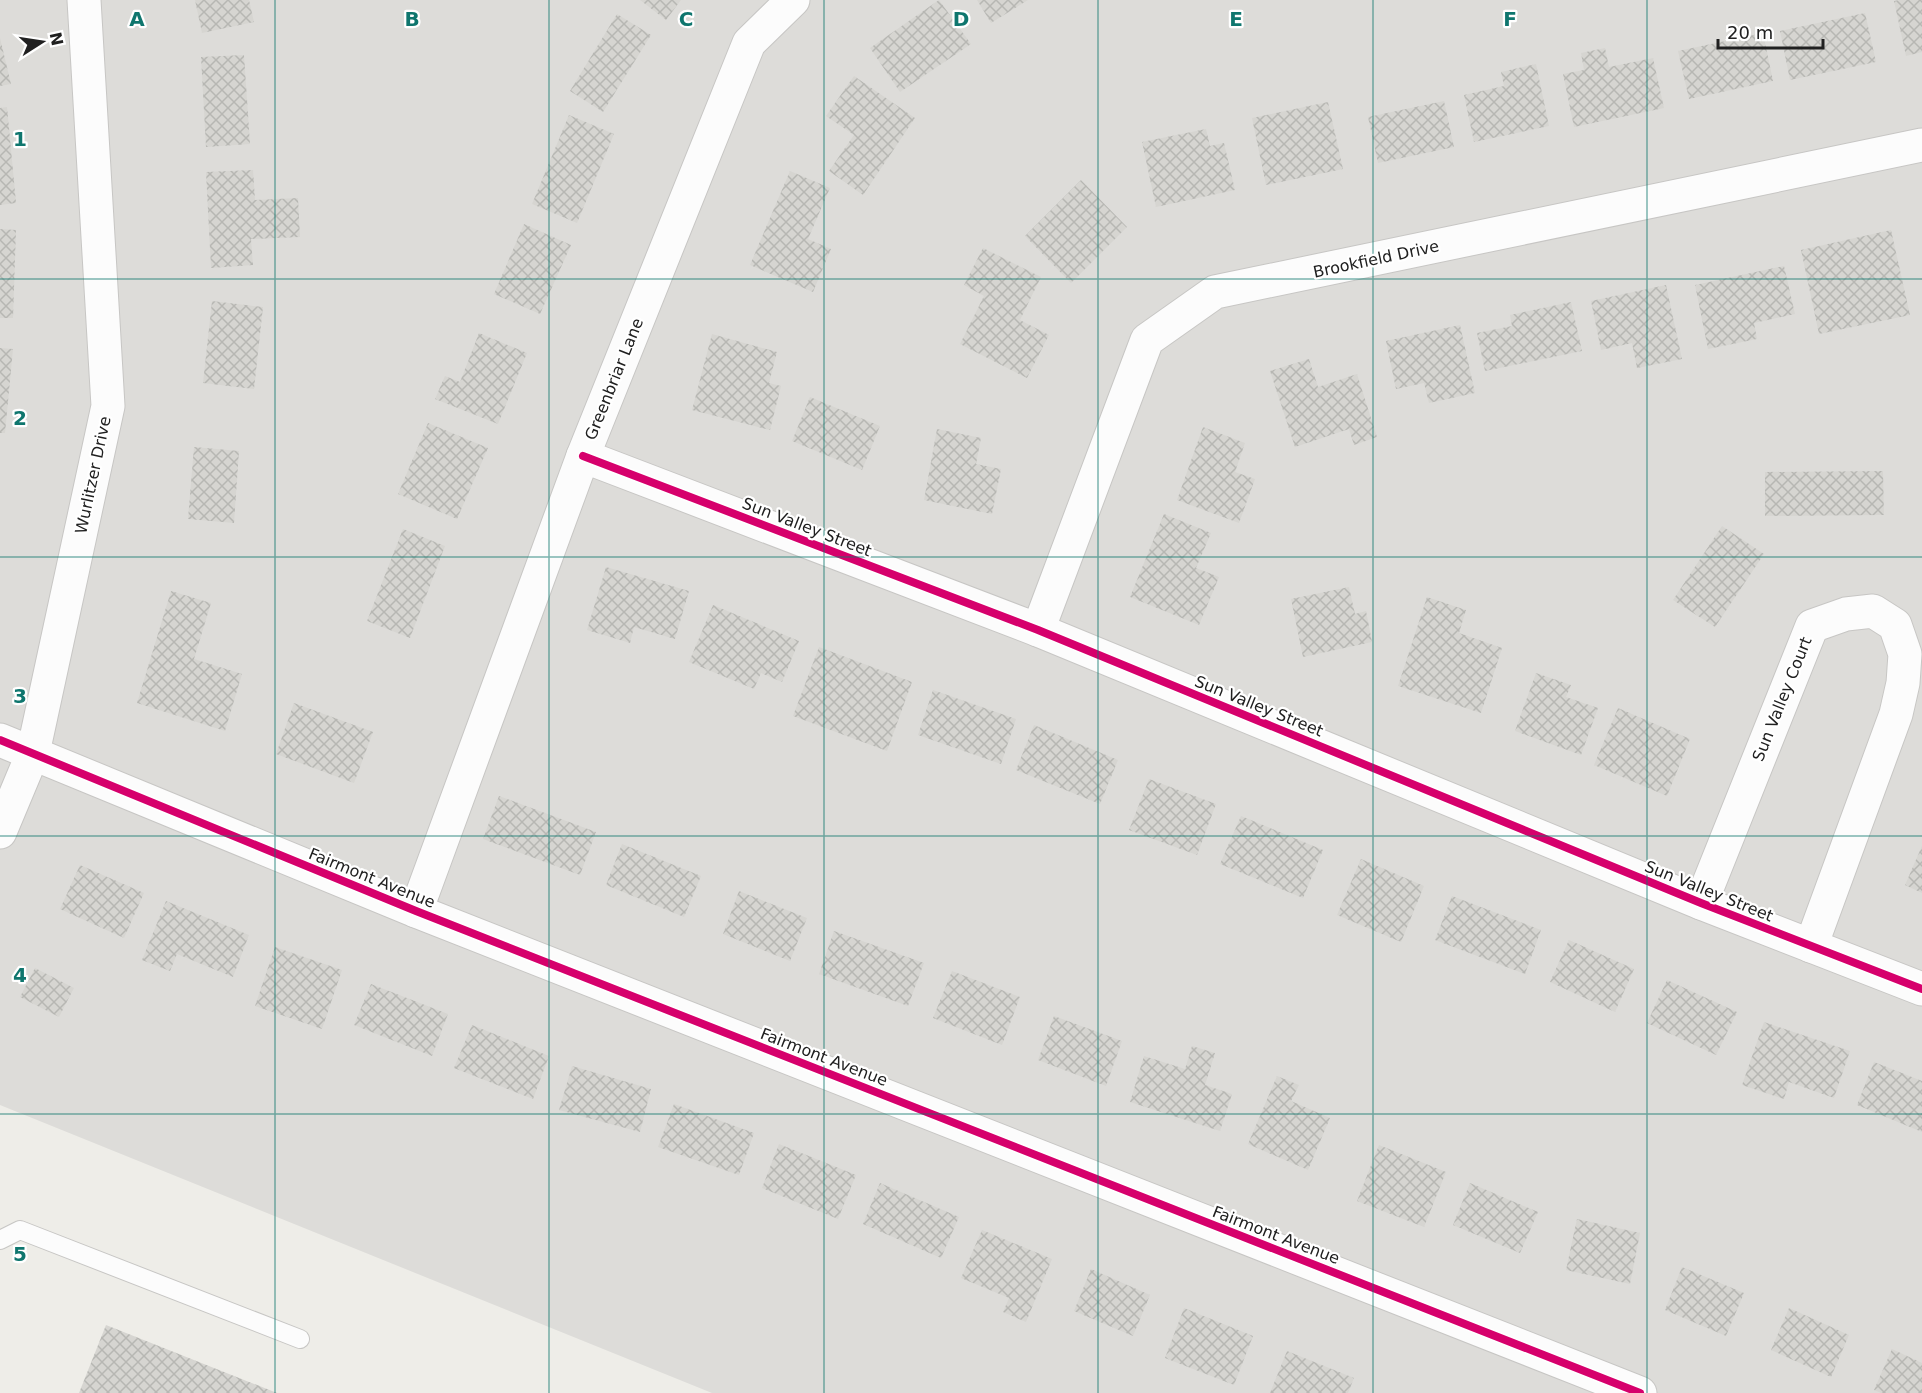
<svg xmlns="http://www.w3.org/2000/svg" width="1922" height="1393" viewBox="0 0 1922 1393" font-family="'DejaVu Sans',sans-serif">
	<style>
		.residential { fill: #dddcd9 }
		.building { fill: url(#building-cross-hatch) }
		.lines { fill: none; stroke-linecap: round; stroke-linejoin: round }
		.service-casing { stroke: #c7c6c4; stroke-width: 20 }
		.minor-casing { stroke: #c7c6c4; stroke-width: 35 }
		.service { stroke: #fcfcfc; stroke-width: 18 }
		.minor { stroke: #fcfcfc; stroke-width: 33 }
		.cycleway-casing { stroke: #fff; stroke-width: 11 }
		.cycleway { stroke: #d6006c; stroke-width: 8 }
		.grid { fill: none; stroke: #0f766e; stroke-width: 1.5; stroke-opacity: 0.55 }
		.labels { text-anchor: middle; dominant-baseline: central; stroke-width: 4.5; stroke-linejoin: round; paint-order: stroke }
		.street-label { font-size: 16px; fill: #202020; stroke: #fff }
		.grid-label { font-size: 20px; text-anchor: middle; font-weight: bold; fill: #0f766e; stroke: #fff; stroke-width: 4.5; stroke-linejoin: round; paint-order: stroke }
	</style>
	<defs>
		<pattern id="building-cross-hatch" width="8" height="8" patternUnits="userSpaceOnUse" patternTransform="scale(1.5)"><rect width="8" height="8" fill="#d6d5d1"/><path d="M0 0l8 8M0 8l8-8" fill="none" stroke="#b7b7b3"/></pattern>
	</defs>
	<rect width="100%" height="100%" fill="#eeede8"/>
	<path class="residential" d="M0,0H1922V1393H712L0,1105Z"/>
	<g class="building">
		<path d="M195,0H249L254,22L202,33Z"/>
		<path d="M640,0H681L666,20Z"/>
		<path d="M939,0L971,44L900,92L870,48Z"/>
		<path d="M977,0H1028L991,23Z"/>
		<path d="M1899,0H1922V52L1906,56L1894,1Z"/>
		<path d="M1865,13L1876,62L1790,80L1780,31Z"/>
		<path d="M617,14L651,35L603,112L570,91Z"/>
		<path d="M1763,33L1773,81L1689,99L1678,51Z"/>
		<path d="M0,38L11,84L0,86Z"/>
		<path d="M1605,48L1609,67L1653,58L1664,108L1574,127L1563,74L1584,70L1581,53Z"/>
		<path d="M244,55L250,144L206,147L201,57Z"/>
		<path d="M1536,64L1549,126L1474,142L1464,95L1504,86L1501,72Z"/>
		<path d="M854,76L915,118L863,195L829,171L854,135L826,116Z"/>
		<path d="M1444,101L1454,147L1378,163L1368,117Z"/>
		<path d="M1328,102L1343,169L1266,185L1252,118Z"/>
		<path d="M7,107L16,203L0,205V108Z"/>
		<path d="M569,115L614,134L577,223L532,204Z"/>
		<path d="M1206,129L1210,146L1224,143L1235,190L1156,207L1142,142Z"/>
		<path d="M253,170L255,200L298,198L300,237L251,239L253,265L211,268L206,172Z"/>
		<path d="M790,171L830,188L808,239L831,249L813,292L750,265Z"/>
		<path d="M1081,180L1127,227L1071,283L1025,236Z"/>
		<path d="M524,224L571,245L540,314L494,294Z"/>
		<path d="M0,229L16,230L13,318H0Z"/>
		<path d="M1891,230L1910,315L1819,334L1801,250Z"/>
		<path d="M983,248L1041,277L1020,320L1049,335L1027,378L960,344L984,296L964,285Z"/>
		<path d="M1784,266L1795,314L1754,323L1757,339L1708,349L1695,285Z"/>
		<path d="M1666,285L1682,359L1637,368L1632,343L1601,350L1591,301Z"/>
		<path d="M212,301L263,307L254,389L203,383Z"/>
		<path d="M1571,302L1582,351L1485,371L1477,333L1512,326L1510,315Z"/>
		<path d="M1460,325L1475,393L1429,403L1424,383L1396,389L1386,341Z"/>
		<path d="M479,333L527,353L498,424L435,399L445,376L460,382Z"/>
		<path d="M712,334L777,352L769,383L781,386L770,430L692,410Z"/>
		<path d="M0,348L13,349L5,433H0Z"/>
		<path d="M1309,359L1318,387L1357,374L1377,437L1354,445L1349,429L1295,447L1270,371Z"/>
		<path d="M810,397L880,426L862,470L792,441Z"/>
		<path d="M428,423L488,448L457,519L398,494Z"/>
		<path d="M1203,427L1245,443L1235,472L1255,479L1239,523L1177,500Z"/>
		<path d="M937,429L981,438L976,464L1001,469L992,514L924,500Z"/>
		<path d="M194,447L239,451L234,523L188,519Z"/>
		<path d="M1883,471L1884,515L1765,516V472Z"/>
		<path d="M1164,514L1211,533L1196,568L1219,577L1199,625L1130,597Z"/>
		<path d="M1722,526L1764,554L1715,627L1673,600Z"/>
		<path d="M403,529L445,546L410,638L367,621Z"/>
		<path d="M606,567L689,591L675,639L634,627L630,643L587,630Z"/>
		<path d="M1349,587L1355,614L1366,611L1372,642L1303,657L1291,599Z"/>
		<path d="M171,591L211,603L194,659L242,674L225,731L137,703Z"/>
		<path d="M1427,597L1466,610L1459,633L1502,648L1481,713L1398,686Z"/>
		<path d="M713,605L799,641L782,682L761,673L754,689L689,662Z"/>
		<path d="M819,647L912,682L887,751L793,716Z"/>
		<path d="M1536,673L1571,685L1566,697L1598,708L1581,755L1515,731Z"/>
		<path d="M933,690L1016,719L1001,764L918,735Z"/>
		<path d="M294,703L373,732L354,783L276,754Z"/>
		<path d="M1618,708L1690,739L1667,796L1594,765Z"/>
		<path d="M1034,725L1118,760L1100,804L1016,770Z"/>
		<path d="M1149,779L1216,804L1197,855L1129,830Z"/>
		<path d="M499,796L596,832L580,875L483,839Z"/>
		<path d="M1241,816L1323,850L1303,898L1220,864Z"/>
		<path d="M622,844L701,876L684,917L606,885Z"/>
		<path d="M1922,846V893L1905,885Z"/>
		<path d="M1361,859L1424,886L1401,942L1337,915Z"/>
		<path d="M80,865L144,893L124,938L60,909Z"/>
		<path d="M739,891L807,918L790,961L723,934Z"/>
		<path d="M1452,896L1541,930L1525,974L1435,940Z"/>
		<path d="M166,901L249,935L233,977L177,954L170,971L142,960Z"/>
		<path d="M834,931L924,963L908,1006L819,974Z"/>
		<path d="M1569,940L1634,969L1615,1012L1550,982Z"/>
		<path d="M275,947L342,970L322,1029L255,1006Z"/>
		<path d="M35,968L74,988L59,1017L20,997Z"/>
		<path d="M952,971L1020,997L1002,1045L933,1018Z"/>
		<path d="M1667,980L1737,1012L1716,1055L1647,1023Z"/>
		<path d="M371,984L448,1014L432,1056L354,1025Z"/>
		<path d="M1054,1016L1122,1041L1106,1086L1038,1060Z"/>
		<path d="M1764,1022L1850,1051L1834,1098L1789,1082L1784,1099L1742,1085Z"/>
		<path d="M472,1025L549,1056L533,1099L454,1068Z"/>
		<path d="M1192,1046L1215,1053L1205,1085L1232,1094L1220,1131L1130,1102L1144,1056L1185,1069Z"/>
		<path d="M1874,1062L1922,1081V1132L1857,1105Z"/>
		<path d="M572,1066L651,1089L640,1132L559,1110Z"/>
		<path d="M1277,1076L1299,1085L1291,1101L1330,1118L1308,1170L1248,1144Z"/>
		<path d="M674,1104L754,1133L739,1175L658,1147Z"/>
		<path d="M779,1144L856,1175L838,1219L762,1188Z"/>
		<path d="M1379,1145L1446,1172L1424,1227L1357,1201Z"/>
		<path d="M880,1183L959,1217L941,1258L863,1224Z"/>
		<path d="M1470,1183L1538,1212L1520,1253L1453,1225Z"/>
		<path d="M1577,1219L1640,1233L1630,1284L1566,1270Z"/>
		<path d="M982,1230L1052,1259L1026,1322L1003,1312L1009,1298L961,1278Z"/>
		<path d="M1682,1267L1744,1293L1726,1336L1665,1310Z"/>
		<path d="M1091,1269L1150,1295L1133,1336L1074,1311Z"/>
		<path d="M1184,1308L1253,1336L1234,1385L1165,1358Z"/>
		<path d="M1789,1308L1849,1335L1831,1377L1771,1350Z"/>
		<path d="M106,1325L277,1393H79Z"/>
		<path d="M1892,1349L1922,1363V1393H1881L1874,1390Z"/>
		<path d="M1287,1351L1354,1378L1348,1393H1270Z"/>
	</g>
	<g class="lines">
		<defs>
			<path id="service" d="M0,1240L20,1230L300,1339"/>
			<g id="minor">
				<path d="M583,456L1038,630L1701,903L1922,989"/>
				<path d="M1038,630L1147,340L1215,292L1922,145"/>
				<path d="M0,740L416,911L1640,1393"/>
				<path d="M0,832L33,753L108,406L84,0"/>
				<path d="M1701,903L1812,626L1846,614L1873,611L1895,625L1905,654L1903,683L1896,714L1811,946"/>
				<path d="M416,911L583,456L749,43L793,0"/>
			</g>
		</defs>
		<use href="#service" class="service-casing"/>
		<use href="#minor" class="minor-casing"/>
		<use href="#service" class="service"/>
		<use href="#minor" class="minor"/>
		<defs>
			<g id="cycleway">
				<path d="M583,456L1038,630L1701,903L1922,989"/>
				<path d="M0,740L416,911L1640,1393"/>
			</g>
		</defs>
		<use href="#cycleway" class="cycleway-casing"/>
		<use href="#cycleway" class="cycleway"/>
	</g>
	<path class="grid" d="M275,0V1393M549,0V1393M824,0V1393M1098,0V1393M1373,0V1393M1647,0V1393M0,279H1922M0,557H1922M0,836H1922M0,1114H1922"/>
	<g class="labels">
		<g class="street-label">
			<text transform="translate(1376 259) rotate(-12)">Brookfield Drive</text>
			<text transform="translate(614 379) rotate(-68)">Greenbriar Lane</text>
			<text transform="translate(93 475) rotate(-78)">Wurlitzer Drive</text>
			<text transform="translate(807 527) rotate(21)">Sun Valley Street</text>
			<text transform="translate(1782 699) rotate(-68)">Sun Valley Court</text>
			<text transform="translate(1259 706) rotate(22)">Sun Valley Street</text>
			<text transform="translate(372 878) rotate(22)">Fairmont Avenue</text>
			<text transform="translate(1709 891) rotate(22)">Sun Valley Street</text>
			<text transform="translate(824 1057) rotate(21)">Fairmont Avenue</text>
			<text transform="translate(1276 1235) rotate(21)">Fairmont Avenue</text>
		</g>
	</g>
	<g class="grid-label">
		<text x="137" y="26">A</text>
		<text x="412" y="26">B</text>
		<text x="686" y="26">C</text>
		<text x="961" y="26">D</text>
		<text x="1236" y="26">E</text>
		<text x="1510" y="26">F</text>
		<text x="20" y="146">1</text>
		<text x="20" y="425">2</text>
		<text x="20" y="703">3</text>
		<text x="20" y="982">4</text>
		<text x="20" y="1261">5</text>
	</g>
	<g transform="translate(42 42) rotate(78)" stroke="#ffffff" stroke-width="4.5" paint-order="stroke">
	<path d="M0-4.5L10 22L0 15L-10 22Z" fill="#202020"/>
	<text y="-9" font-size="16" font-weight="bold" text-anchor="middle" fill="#202020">N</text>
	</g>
	<path d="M1718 39v9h105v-9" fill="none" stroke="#202020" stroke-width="3"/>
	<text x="1727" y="39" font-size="18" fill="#202020" stroke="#ffffff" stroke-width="4.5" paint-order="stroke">20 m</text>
</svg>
